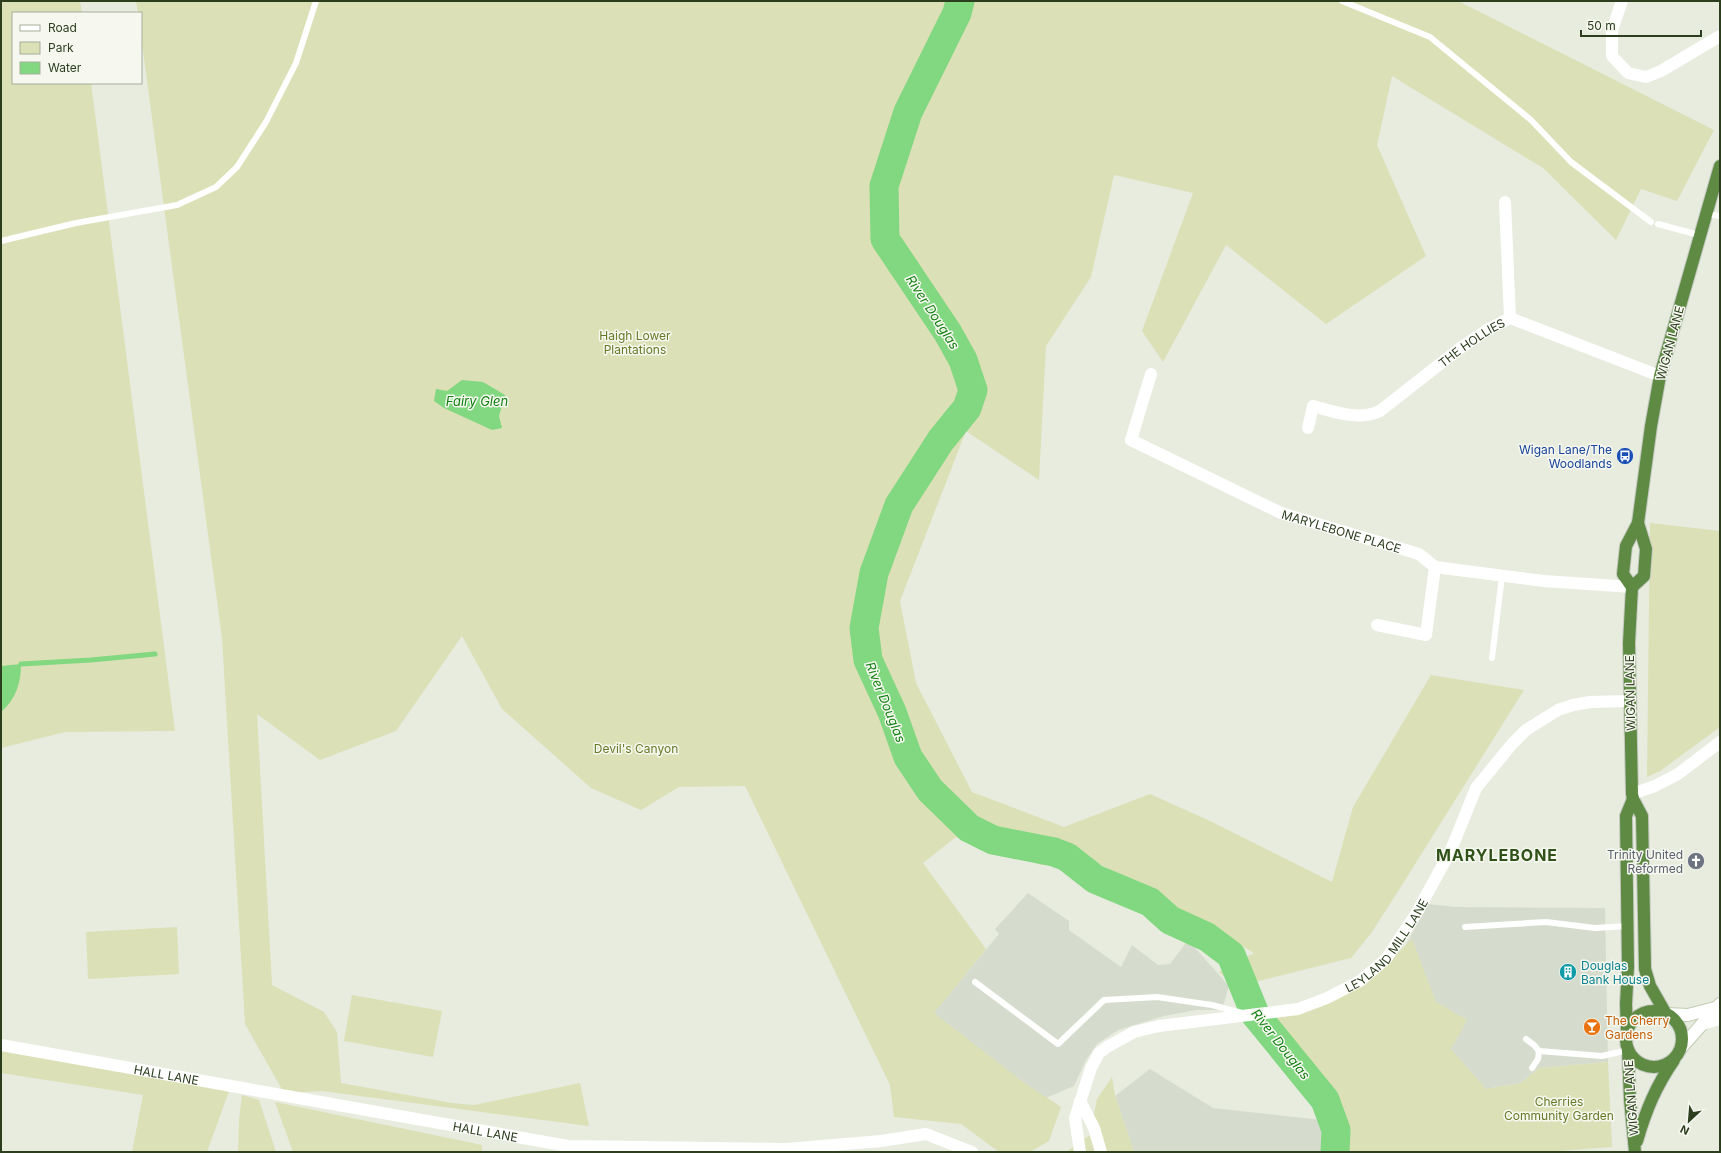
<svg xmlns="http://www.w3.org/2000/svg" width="1721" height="1153" viewBox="0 0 1721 1153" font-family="Inter,sans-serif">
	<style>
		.built { fill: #d6dccd }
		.green { fill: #dbe0b6 }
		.water { fill: #82d781 }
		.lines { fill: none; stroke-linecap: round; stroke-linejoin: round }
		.stream { stroke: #82d781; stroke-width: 5 }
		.river { stroke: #82d781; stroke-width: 29 }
		.secondary-casing { stroke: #c0cdb1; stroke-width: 14 }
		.trunk-casing { stroke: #c4c9c0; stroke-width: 14 }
		.service { stroke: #fff; stroke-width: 6 }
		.minor { stroke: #fff; stroke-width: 12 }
		.tertiary { stroke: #fff; stroke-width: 12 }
		.secondary { stroke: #fff; stroke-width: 12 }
		.trunk { stroke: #5f8a43; stroke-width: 12 }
		.labels { text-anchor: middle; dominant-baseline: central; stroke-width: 3; stroke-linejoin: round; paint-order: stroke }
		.park-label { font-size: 12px; fill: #667925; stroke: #f6f8f0 }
		.street-label { font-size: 12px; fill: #2c3e1e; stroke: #f6f8f0 }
		.transit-label { font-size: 12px; fill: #164399; stroke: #f6f8f0; text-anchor: end }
		.worship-label { font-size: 12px; fill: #5b616d; stroke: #f6f8f0; text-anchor: end }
		.culture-label { font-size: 12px; fill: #0d838f; stroke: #f6f8f0; text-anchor: start }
		.food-label { font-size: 12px; fill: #c56008; stroke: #f6f8f0; text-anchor: start }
		.water-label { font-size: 13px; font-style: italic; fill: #138013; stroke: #f6f8f0 }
		.district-label { font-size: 16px; font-weight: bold; letter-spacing: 1px; fill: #305218; stroke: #f6f8f0 }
	</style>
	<rect width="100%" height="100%" fill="#e7ecdf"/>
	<g class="built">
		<path d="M1028,893L1069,921V930L1121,967L1132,945L1158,965L1170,964L1188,940L1229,986L1222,1010H1196L1164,1016L1118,1030L1097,1044L1086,1060L1074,1086L982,1125L899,1034L954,988L999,934L995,929Z"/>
		<path d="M1428,904L1455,907L1605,908L1608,1062L1539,1068L1521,1083L1440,1097L1400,956Z"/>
		<path d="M1150,1069L1213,1108L1322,1120L1325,1135L1324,1152H1134L1115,1096Z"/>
	</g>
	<g class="green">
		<path d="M1,1H80L82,13H13V83H91L175,731L65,732L1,748Z"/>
		<path d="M136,1H1458L1714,130L1677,201L1641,189L1616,240L1543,168L1392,76L1377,145L1426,256L1326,324L1226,245L1163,362L1142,331L1193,193L1114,175L1091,277L1046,346L1039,480L966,431L900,601L916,683L972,792L1064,827L1150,794L1208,820L1332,882L1353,807L1431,675L1524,690L1402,885L1372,932L1351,958L1235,987L1219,972L1254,953L1084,855L1041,865L956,837L923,863L986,949L934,1013L1023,1082L1061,1107L1049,1141L1030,1152H999L961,1124L894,1117L890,1085L745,786L679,787L641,810L591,788L502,709L462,636L396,731L320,760L257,714L272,985L324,1012L337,1032L341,1083L452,1103L474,1105L580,1083L589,1126L322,1091L284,1093L245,1024L222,638L141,36V13H138Z"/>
		<path d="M1650,523L1720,531V727L1660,771L1647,777Z"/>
		<path d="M177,927L179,974L88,979L86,932Z"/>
		<path d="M1412,939L1436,1002L1467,1020L1451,1049L1486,1089L1521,1083L1539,1068L1608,1062L1612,1147L1546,1152H1324L1325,1135L1322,1120L1273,1017L1365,985Z"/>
		<path d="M352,995L442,1011L433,1057L344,1041Z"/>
		<path d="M1,1047L229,1091L207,1152H132L143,1095L1,1073Z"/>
		<path d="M1112,1077L1115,1096L1134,1152H1066L1090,1135L1097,1099Z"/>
		<path d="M242,1095L259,1100L276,1152H238L239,1120Z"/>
		<path d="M275,1102L482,1145V1152H293Z"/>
	</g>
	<g class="water">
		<path d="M462,380L483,382L505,395L499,416L502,428L492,430L444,408L434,401L436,389L447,391Z"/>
		<path d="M21,664C21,683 16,699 1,712V666Z"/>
	</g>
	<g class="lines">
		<path class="stream" d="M21,664L91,660L155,654"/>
		<path class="river" d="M960,1L957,13L908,112L884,186L885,239L948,333L963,360L973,390L967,408L941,440L899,505L874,573L864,628L868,660L892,712L908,757L930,790L969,828L993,840L1054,852L1067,857L1095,879L1150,902L1170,920L1207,937L1231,955L1255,1014L1325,1100L1336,1130L1335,1152"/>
		<defs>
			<g id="secondary">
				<path d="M1667,1014L1688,1015L1715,1008"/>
				<path d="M1680,1049L1720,1004"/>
			</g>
			<g id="trunk">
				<path d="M1632,587L1644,576L1646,549L1638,523"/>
				<circle cx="1654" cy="1039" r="28"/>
				<path d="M1666,1014L1650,986L1645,969L1642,816L1633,799L1632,794L1629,643L1632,587L1623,574L1626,546L1638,523L1651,426L1660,376L1720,166"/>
				<path d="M1627,1031L1626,1004L1628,967L1626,816L1633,799"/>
				<path d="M1628,1050L1630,1100L1635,1152"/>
				<path d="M1637,1141C1646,1110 1656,1086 1674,1060"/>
			</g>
		</defs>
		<use href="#secondary" class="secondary-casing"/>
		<use href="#trunk" class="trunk-casing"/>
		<g class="service">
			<path d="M1342,1L1430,37L1531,120L1571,162L1651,222"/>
			<path d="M1706,214L1720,216"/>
			<path d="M1658,224L1699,235"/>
			<path d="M1,241L76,223L177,205L216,187L237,167L266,122L296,63L316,1"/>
			<path d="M1492,658L1502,576"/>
			<path d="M1465,927L1546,922L1595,928L1628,926"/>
			<path d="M975,982L1058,1044L1104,1000L1157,997L1212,1005L1242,1013"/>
			<path d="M1526,1039L1534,1045L1539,1051"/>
			<path d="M1532,1068L1538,1059L1539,1051L1602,1056L1628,1050"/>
		</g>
		<g class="minor">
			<path d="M1622,1L1612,30V56L1628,73L1646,77L1661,71L1720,36"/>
			<path d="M1505,202L1510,318"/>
			<path id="s1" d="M1151,374L1131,440L1281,513L1419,554L1435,567L1544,581L1632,587"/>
			<path id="s2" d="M1308,428L1313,406C1335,412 1358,421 1380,411L1459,349L1487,330L1510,318L1660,376"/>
			<path d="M1377,625L1426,635L1435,567"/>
			<path d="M1632,794L1655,786L1678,774L1720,742"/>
			<path id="s3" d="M1,1045L568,1146L787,1149L881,1141L926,1134L972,1152"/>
			<path d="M1080,1101L1094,1128L1101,1152"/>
			<path id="s4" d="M1080,1152L1075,1118L1091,1068L1099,1053L1107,1047L1134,1032L1159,1026L1298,1009L1327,998L1360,981L1386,959L1416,914L1451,850L1476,788L1512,744L1526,730L1558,710L1573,705L1590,702L1630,701"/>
		</g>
		<path class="tertiary" d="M1702,1024L1720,1019"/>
		<use href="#secondary" class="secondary"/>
		<use href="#trunk" class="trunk"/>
	</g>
	<defs>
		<symbol id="bus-disc" viewBox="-11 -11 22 22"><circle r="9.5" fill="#1a4fb4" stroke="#f6f8f0"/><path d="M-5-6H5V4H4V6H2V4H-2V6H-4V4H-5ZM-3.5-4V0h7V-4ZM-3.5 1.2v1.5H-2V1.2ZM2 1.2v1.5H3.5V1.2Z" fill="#fff"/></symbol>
		<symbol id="church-disc" viewBox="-11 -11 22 22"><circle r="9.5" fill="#6b7280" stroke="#f6f8f0"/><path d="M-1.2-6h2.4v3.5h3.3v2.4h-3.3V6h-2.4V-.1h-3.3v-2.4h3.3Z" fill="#fff"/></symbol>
		<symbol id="building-disc" viewBox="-11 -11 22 22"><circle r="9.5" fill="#0f9aa8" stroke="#f6f8f0"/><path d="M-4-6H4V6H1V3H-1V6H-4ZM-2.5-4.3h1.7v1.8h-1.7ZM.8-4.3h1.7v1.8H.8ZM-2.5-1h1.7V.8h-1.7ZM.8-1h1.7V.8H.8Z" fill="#fff"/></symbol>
		<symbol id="bar-disc" viewBox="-11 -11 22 22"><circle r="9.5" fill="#e8710a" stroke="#f6f8f0"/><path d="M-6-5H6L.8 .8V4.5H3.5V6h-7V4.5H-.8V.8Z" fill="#fff"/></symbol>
	</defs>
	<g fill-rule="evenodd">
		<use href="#bus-disc" x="1615" y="446" width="20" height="20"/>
		<use href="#church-disc" x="1686" y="851" width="20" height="20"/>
		<use href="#building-disc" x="1558" y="962" width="20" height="20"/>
		<use href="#bar-disc" x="1582" y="1017" width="20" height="20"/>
	</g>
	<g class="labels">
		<g class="park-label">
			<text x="635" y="335">Haigh Lower<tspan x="635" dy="14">Plantations</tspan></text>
			<text x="636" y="748">Devil's Canyon</text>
			<text x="1559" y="1101">Cherries<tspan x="1559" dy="14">Community Garden</tspan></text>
		</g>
		<g class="street-label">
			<text stroke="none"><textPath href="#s2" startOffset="206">THE HOLLIES</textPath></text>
			<text transform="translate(1670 343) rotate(-75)">WIGAN LANE</text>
			<text stroke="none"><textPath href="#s1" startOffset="299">MARYLEBONE PLACE</textPath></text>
			<text transform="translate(1630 693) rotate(-91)">WIGAN LANE</text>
			<text stroke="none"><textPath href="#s4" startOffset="423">LEYLAND MILL LANE</textPath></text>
			<text stroke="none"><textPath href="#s3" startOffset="168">HALL LANE</textPath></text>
			<text transform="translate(1631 1098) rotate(-94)">WIGAN LANE</text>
			<text stroke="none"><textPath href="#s3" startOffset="492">HALL LANE</textPath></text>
		</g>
		<g class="transit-label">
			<text x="1612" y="449">Wigan Lane/The<tspan x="1612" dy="14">Woodlands</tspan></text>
		</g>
		<g class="worship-label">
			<text x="1683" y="854">Trinity United<tspan x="1683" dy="14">Reformed</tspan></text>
		</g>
		<g class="culture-label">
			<text x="1581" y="965">Douglas<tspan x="1581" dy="14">Bank House</tspan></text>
		</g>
		<g class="food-label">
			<text x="1605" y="1020">The Cherry<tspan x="1605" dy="14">Gardens</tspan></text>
		</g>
		<g class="water-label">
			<text transform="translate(933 312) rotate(57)">River Douglas</text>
			<text x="477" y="401">Fairy Glen</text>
			<text transform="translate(886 702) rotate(68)">River Douglas</text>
			<text transform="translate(1281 1044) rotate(52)">River Douglas</text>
		</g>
		<g class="district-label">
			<text x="1497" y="855">MARYLEBONE</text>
		</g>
	</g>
	<rect width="1721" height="1153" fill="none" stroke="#2c3e1e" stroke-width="4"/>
	<rect x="12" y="12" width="130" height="72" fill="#f6f8f0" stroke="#a5ae9c"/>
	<rect x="20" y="25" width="20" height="6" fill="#ffffff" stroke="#a5ae9c"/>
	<text x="48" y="32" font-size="12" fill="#2c3e1e">Road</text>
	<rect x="20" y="42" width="20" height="12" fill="#dbe0b6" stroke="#a5ae9c"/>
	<text x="48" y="52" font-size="12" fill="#2c3e1e">Park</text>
	<rect x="20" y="62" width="20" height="12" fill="#82d781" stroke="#a5ae9c"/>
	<text x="48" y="72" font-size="12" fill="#2c3e1e">Water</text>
	<g transform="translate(1689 1121) rotate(206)" stroke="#f6f8f0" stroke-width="3" paint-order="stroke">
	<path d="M0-3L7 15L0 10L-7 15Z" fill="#2c3e1e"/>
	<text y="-6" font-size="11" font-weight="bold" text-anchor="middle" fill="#2c3e1e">N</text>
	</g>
	<path d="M1581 30v6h120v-6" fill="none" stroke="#2c3e1e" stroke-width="2"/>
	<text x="1587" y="30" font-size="12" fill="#2c3e1e" stroke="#f6f8f0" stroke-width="3" paint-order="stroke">50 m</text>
</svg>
